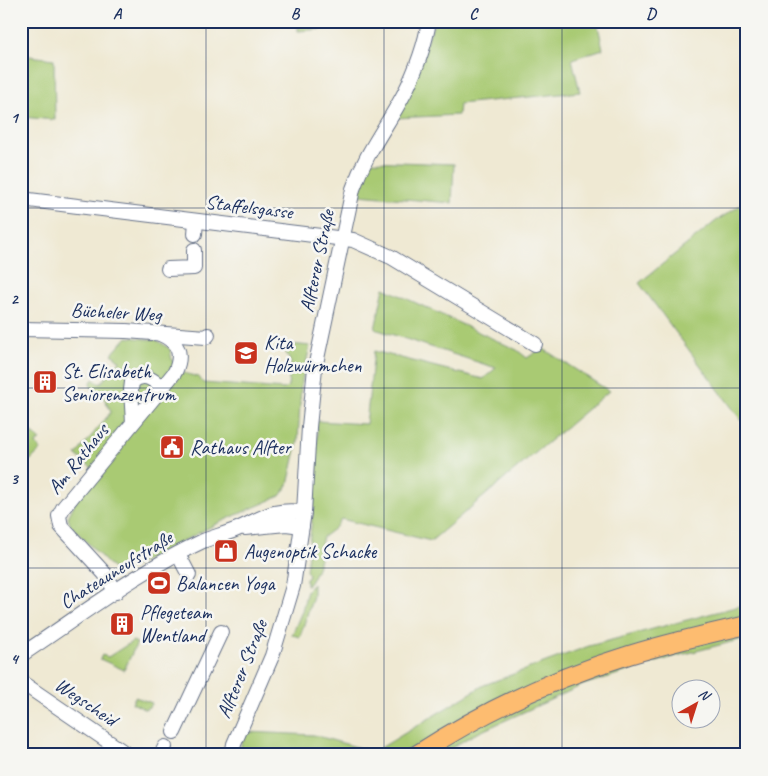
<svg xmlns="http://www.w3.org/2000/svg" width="768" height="776" viewBox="0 0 768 776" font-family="Caveat,sans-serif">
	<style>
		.green { fill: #a9ca73; stroke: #627c68 }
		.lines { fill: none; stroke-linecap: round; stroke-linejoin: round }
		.minor-casing { stroke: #657087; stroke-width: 16 }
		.major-casing { stroke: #657087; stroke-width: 20 }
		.minor { stroke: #fff; stroke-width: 14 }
		.major { stroke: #fdbc70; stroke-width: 18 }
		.grid { fill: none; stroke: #1b2f5e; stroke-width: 1; stroke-opacity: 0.55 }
		.labels { text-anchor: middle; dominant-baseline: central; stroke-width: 5; stroke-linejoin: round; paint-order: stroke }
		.street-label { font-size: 20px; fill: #1b2f5e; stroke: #f6f6f2 }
		.poi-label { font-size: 20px; fill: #1b2f5e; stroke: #f6f6f2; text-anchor: start }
		.neatline { fill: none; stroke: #1b2f5e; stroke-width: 2 }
		.grid-label { font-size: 16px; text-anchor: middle; font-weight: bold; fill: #1b2f5e }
	</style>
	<rect width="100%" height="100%" fill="#f6f6f2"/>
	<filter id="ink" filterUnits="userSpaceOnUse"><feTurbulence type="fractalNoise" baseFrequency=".02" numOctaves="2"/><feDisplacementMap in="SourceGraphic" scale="10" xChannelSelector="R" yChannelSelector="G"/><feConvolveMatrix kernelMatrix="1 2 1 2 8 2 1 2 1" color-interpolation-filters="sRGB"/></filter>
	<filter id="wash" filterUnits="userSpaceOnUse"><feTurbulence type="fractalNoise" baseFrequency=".0096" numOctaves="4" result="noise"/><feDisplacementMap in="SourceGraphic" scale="20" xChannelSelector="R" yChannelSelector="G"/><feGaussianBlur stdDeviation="1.12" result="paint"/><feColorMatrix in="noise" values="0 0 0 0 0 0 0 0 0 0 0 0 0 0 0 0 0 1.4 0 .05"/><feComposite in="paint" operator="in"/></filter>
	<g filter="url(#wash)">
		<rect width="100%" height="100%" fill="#efe9d3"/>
		<g class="green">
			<path d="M298,21H423L298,31Z"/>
			<path d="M435,21H597L603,49L572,59L580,92L459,104L458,115L395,118Z"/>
			<path d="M21,55L54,59L55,120L21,117Z"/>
			<path d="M370,161L454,164L452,203L358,195Z"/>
			<path d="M747,201V428L639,283L716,221Z"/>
			<path d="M384,288L517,350L527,358L542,348L609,391L431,541L341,519L335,528L323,537L320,548L322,551C319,563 315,575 308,585H306V579L308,578L309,574L306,571L317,475V421L366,424L374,351L483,379L496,368L375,329Z"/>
			<path d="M127,337L157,340L170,349C173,371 178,372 199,377L203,383L285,389L288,386L291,363L281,343L310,346L301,385L298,441L288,485L280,496L218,523L123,572L115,571L70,525L68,517L92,468L76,455L111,412L104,398L92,388L90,384L93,379L100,384L120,361L112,354Z"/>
			<path d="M23,373L32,381L21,393V375Z"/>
			<path d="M21,424L40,439L36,444L41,450L21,469Z"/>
			<path d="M313,584V596L300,637L292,635L302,611L307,590Z"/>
			<path d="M747,604V638L673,657L583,685L471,736L440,755H239L242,741L247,732L314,735L374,752L484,685L589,646Z"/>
			<path d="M133,641L137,643L124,670L100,659L102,655L108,657Z"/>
			<path d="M135,697L152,703L149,707L145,709L132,703Z"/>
		</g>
	</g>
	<g filter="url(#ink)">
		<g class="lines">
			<defs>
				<g id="minor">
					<path d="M21,199L353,240L391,257L535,344"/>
					<path d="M195,234L196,221"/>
					<path d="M168,269L194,268V250"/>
					<path d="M21,329L126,331L206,337L208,335"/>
					<path d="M133,422L131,390L132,382C144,372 152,379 162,387"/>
					<path d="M245,528L286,524L302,526"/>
					<path d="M178,554L189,575"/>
					<path d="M116,592L105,574L61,526L59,516L63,508L175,372C183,354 179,342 160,334"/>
					<path d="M21,655C80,616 138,571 203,541C213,537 225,534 235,530C264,518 270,508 304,512"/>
					<path d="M21,682L128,755"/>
					<path d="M174,732L221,632"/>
					<path d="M161,755L165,747"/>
					<path d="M232,755L234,744L272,656L293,586L304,512L309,427L315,368L353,189C366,152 386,128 404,94C415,72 425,46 429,21"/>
				</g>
				<path id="major" d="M416,755C482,712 554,678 629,655C668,643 707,634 747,625"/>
			</defs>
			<use href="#minor" class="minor-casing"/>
			<use href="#major" class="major-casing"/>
			<use href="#minor" class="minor"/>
			<use href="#major" class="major"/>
		</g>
	</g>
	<path class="grid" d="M206,21V755M384,21V755M562,21V755M21,208H747M21,388H747M21,568H747"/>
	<defs>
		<symbol id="school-square" viewBox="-11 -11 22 22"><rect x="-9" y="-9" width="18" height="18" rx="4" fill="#c8321e" stroke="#f6f6f2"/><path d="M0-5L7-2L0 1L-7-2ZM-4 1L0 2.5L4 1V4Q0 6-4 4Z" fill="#fff"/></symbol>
		<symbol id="building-square" viewBox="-11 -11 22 22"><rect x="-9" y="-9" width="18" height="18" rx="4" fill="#c8321e" stroke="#f6f6f2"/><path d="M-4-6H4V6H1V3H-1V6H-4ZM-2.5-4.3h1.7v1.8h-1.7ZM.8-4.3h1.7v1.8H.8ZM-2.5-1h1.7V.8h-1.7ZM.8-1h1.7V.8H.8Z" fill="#fff"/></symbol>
		<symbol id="civic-square" viewBox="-11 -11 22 22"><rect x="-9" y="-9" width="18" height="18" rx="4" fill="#c8321e" stroke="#f6f6f2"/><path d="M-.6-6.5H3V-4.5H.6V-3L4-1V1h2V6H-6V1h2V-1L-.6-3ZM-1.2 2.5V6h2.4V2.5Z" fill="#fff"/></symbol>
		<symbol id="shop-square" viewBox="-11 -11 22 22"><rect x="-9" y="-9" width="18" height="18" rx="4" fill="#c8321e" stroke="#f6f6f2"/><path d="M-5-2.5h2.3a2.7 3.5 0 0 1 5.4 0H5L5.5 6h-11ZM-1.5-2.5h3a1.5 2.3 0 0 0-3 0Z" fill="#fff"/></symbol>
		<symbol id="stadium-square" viewBox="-11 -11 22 22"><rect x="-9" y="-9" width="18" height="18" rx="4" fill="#c8321e" stroke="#f6f6f2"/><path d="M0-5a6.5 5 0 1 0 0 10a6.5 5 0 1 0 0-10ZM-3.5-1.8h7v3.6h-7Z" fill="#fff"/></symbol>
	</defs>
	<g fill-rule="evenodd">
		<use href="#school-square" x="232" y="339" width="28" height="28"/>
		<use href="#building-square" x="31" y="368" width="28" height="28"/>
		<use href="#civic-square" x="158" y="433" width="28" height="28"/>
		<use href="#shop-square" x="212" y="537" width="28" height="28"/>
		<use href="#stadium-square" x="145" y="569" width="28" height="28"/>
		<use href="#building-square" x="108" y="610" width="28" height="28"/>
	</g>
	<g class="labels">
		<g class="street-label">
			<text transform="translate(249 207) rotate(7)">Staffelsgasse</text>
			<text transform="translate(317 261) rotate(-78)">Alfterer Straße</text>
			<text transform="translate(116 312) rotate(3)">Bücheler Weg</text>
			<text transform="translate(78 459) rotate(-51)">Am Rathaus</text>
			<text transform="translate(116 570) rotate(-32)">Chateauneufstraße</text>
			<text transform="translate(242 669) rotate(-68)">Alfterer Straße</text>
			<text transform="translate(86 702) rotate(34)">Wegscheid</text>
		</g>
		<g class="poi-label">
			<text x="264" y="342">Kita<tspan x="264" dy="23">Holzwürmchen</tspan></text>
			<text x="62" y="371">St. Elisabeth<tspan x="62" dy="23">Seniorenzentrum</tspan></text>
			<text x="190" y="447">Rathaus Alfter</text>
			<text x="244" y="551">Augenoptik Schacke</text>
			<text x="176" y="583">Balancen Yoga</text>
			<text x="140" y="612">Pflegeteam<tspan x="140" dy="23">Wentland</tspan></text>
		</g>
	</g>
	<rect width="768" height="776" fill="none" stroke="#f6f6f2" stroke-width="55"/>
	<g transform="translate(696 704) rotate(39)"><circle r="24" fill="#f6f6f2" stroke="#9ea6b7"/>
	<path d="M0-4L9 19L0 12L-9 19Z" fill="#c8321e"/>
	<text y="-8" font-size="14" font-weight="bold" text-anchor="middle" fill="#1b2f5e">N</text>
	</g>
	<rect x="28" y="28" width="712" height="720" class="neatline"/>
	<g class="grid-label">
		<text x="117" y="19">A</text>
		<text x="295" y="19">B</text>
		<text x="473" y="19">C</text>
		<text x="651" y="19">D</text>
		<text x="14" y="123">1</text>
		<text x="14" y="304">2</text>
		<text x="14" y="484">3</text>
		<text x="14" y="664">4</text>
	</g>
</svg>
